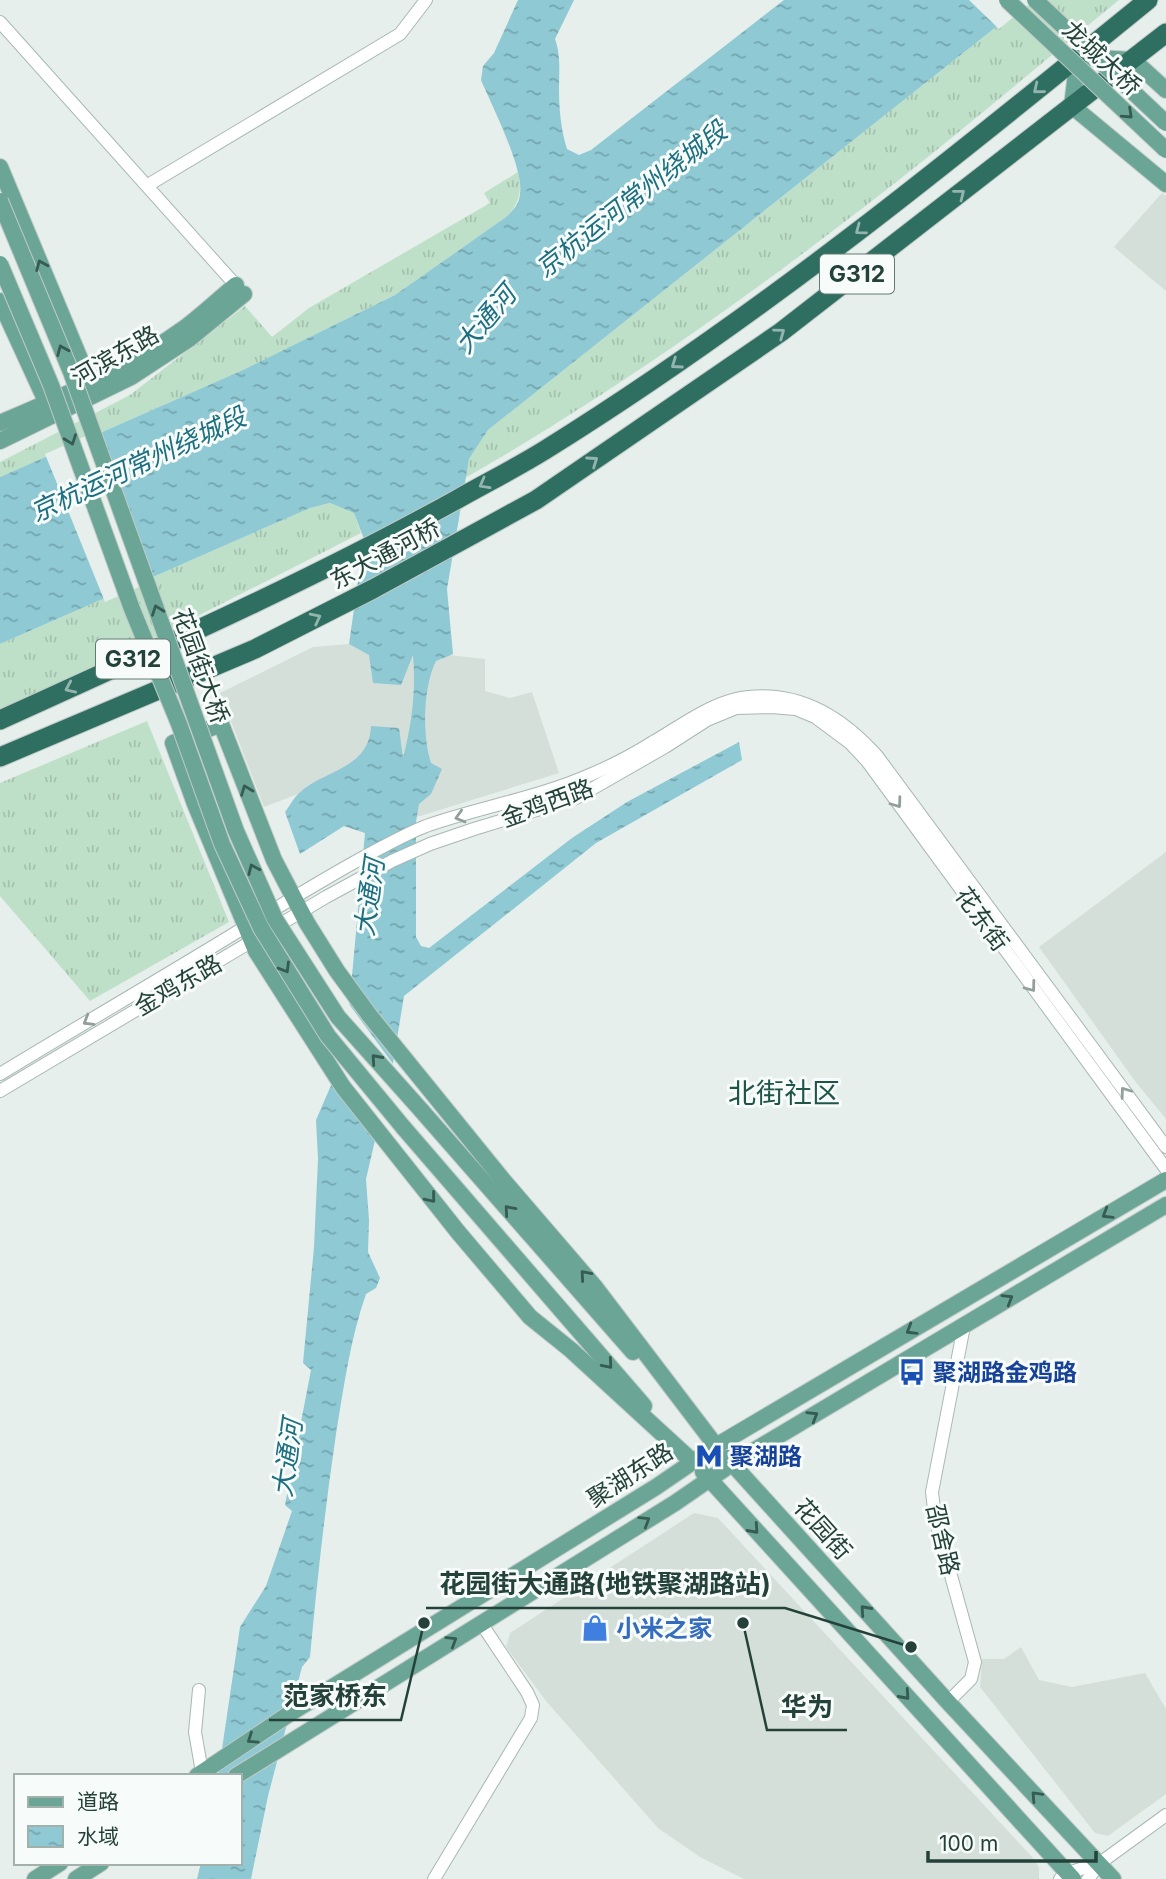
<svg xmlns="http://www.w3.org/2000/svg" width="1166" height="1879" viewBox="0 0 1166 1879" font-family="Inter,'Noto Sans SC',sans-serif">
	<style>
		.built { fill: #d4dfda }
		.grass { fill: url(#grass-tufts) }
		.water { fill: url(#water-ripples) }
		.pier { fill: #e6efeb }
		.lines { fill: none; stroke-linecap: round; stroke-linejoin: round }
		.minor-casing { stroke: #a8b8b2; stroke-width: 14 }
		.major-casing { stroke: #c2cac8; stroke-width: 18 }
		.highway-casing { stroke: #c2cac8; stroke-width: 21 }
		.minor { stroke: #fff; stroke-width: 12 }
		.major { stroke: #6aa596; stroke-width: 16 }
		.highway { stroke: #2f6f62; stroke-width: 19 }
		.major-bridge-casing { stroke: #c2cac8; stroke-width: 18; stroke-linecap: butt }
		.major-bridge { stroke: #6aa596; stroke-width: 16 }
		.oneway { stroke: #93b5ae }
		.oneway2 { stroke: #365b51 }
		.oneway3 { stroke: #92a09c }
		.labels { text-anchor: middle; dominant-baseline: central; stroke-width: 6; stroke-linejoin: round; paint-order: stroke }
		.shield { fill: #f7fbf9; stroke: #637a73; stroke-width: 2 }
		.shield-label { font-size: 23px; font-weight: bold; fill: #24423a }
		.street-label { font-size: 24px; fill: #24423a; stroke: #f7fbf9 }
		.transit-label { font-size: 24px; font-weight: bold; fill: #164399; stroke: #f7fbf9; text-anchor: start }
		.shop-label { font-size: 24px; font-weight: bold; fill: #366cbe; stroke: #f7fbf9; text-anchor: start }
		.water-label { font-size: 26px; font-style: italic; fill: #1c6f80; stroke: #f7fbf9 }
		.quarter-label { font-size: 28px; fill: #1f5548; stroke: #f7fbf9 }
		.leader { fill: none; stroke: #24423a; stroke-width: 2.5 }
		.callout-dot { fill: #24423a; stroke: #f7fbf9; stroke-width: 2.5 }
		.callout-label { font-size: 26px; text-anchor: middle; font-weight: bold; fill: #24423a; stroke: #f7fbf9; stroke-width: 6; stroke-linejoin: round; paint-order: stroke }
	</style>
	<defs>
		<pattern id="grass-tufts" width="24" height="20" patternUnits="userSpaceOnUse" patternTransform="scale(1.75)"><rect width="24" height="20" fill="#bfe0c8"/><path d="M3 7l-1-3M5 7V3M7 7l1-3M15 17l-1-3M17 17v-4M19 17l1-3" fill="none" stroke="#a4c1ad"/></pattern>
		<pattern id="water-ripples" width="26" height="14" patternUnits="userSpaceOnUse" patternTransform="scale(1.75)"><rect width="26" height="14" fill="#8ec9d4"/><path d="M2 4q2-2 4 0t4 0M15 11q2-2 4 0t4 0" fill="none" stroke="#74a5ad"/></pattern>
	</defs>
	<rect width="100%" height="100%" fill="#e6efeb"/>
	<g class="built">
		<path d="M1162,193L1166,196V291L1114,247Z"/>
		<path d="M349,644L485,659V691L510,698L532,692L559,773L365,833L298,794L264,807L220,693L313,647Z"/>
		<path d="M1166,852V1119L1135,1081L1039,947Z"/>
		<path d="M694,1513L718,1518L1033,1858L1039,1867V1879H744L700,1857L658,1828L546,1701L506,1647L510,1633Z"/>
		<path d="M1021,1647L1039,1680L1072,1687L1145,1673L1166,1709V1794L1108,1836L1095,1833L980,1687L982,1659H1004Z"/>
	</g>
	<g class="grass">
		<path d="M1030,0H1119C1029,73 940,150 847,220C726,313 598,402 465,478L469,459L488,430Z"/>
		<path d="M518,172C522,191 520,203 506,217L395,295L243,370L0,477V462L130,395L245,306L272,337L309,308L490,203L484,193Z"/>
		<path d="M330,503L354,513L361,533L119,656L0,709V644L310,508Z"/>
		<path d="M147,721L229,922L90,1001L0,896V783Z"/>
	</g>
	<path class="water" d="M518,0H574L555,39C561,56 559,71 559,89C559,109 561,130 567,149L579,155L591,150L784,0H1030L488,430L469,459L447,589L453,654L436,661C423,687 422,735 431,763L442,769L431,794L419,804L416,822V937L421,946L429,948L572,838L627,802L739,742L742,760L596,843L404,996L393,1063L366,1179L369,1220L368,1252L380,1278L376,1288L366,1294C350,1340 344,1386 336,1434C325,1508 317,1582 310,1657L302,1667L268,1796L251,1879H197L201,1863H240V1776H218L240,1627L266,1586L292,1511L285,1505L311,1370L303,1363L314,1247L318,1159L316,1120L345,1053L365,833L344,826L300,854L285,812C289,807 293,799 298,794C324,769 369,770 371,726L399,728L403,758C412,723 416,691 413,655L401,685L373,683L369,655L349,644L364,539L354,513L330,503L310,508L0,644V477L243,370L395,295L506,217C513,210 519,205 520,194C524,168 492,106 481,80L483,66L494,53Z"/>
	<g class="pier">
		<path d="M969,0H1034L999,29Z"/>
		<path d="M97,431L155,580L105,602L45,454Z"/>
		<path d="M346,1000L396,1068L380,1136L333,1073L341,1053Z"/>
	</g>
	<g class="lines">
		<defs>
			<g id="minor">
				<path d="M0,22L240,290"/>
				<path d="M148,185L400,34L426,0"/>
				<path d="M0,1074C82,1024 164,977 245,927C288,901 330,875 373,852C390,843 408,833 426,826C480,807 538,798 592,774C613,765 634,754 653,742C683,725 712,701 748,697C801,691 843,718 877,756L1166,1147"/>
				<path d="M0,1091L326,897L392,861L430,844L474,829L576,798L665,747L707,720L736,708L771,707L796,709L815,717L850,743L867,761L1166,1169"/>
				<path d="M199,1690L195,1732L202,1772"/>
				<path d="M948,1702L971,1679L975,1662L935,1518L932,1492L964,1326"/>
				<path d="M434,1879L531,1718L533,1705L527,1692L481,1623"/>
				<path d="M1060,1879L1068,1873L1099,1863"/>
				<path d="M1088,1879L1100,1863L1166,1815"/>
			</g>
			<g id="major">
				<path d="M1166,90L1133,60L1078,57L1072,106L1166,184"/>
				<path d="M0,167L93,390"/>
				<path d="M0,301L50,410"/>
				<path d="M0,423C63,396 130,368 186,327C203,314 219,299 236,285"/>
				<path d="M0,441L131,377L189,339L244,294"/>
				<path d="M421,1110L633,1352"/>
				<path d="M403,1127L644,1406"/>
				<path d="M727,1458L948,1702L1113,1879"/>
				<path d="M693,1462L571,1350L530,1317L458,1232L343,1087L256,951L195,804L173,743L221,724L274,860L307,923L337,971L370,1016L503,1180L595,1287L716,1446"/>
				<path d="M703,1472L1073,1879"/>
				<path d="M197,1776L289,1714L656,1487L716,1446L1166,1180"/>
				<path d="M236,1776L675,1503L733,1463L1166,1205"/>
				<path d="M35,1879L60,1863"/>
				<path d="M76,1879L101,1863"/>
			</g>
			<g id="highway">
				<path d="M0,720C154,650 308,582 456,500C486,483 516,468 545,450C759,317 954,158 1148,0"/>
				<path d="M0,757L255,649L373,589L536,500L781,332L1166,33"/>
			</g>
		</defs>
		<use href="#minor" class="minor-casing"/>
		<use href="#major" class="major-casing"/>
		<use href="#highway" class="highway-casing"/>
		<use href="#minor" class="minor"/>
		<use href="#major" class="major"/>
		<use href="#highway" class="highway"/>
		<defs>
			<g id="major-bridge">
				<path d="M1007,0L1166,150"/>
				<path d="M1035,0L1166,123"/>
				<path d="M0,201L71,372L236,831L275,919L338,1017L421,1110"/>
				<path d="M0,264L51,385L132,609L179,724L222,844L261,928L328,1036L403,1127"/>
			</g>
		</defs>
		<use href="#major-bridge" class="major-bridge-casing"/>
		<use href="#major-bridge" class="major-bridge"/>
	</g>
	<defs><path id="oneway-chevron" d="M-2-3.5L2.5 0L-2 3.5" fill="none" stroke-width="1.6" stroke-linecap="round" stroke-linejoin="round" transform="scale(1.75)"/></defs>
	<g class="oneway">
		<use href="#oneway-chevron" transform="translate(1038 89) rotate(141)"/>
		<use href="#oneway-chevron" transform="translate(960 194) rotate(-38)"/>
		<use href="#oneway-chevron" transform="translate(860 230) rotate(143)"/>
		<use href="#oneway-chevron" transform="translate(780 333) rotate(-36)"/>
		<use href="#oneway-chevron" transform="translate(676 364) rotate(145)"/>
		<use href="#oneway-chevron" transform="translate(593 461) rotate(-35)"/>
		<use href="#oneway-chevron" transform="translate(484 484) rotate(151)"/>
		<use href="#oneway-chevron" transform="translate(316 618) rotate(-27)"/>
		<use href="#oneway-chevron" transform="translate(70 688) rotate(156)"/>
	</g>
	<g class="oneway2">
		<use href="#oneway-chevron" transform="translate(1128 114) rotate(43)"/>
		<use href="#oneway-chevron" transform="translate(41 265) rotate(-113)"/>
		<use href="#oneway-chevron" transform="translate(62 350) rotate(-113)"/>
		<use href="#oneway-chevron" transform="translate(71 440) rotate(70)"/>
		<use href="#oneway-chevron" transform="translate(157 610) rotate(-110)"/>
		<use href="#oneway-chevron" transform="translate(246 790) rotate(-111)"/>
		<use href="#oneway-chevron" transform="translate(253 869) rotate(-114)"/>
		<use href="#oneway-chevron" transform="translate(285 968) rotate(59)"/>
		<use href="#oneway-chevron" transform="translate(376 1059) rotate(-132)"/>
		<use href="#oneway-chevron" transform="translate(431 1198) rotate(51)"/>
		<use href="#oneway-chevron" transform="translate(509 1210) rotate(-131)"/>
		<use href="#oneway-chevron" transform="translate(1107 1214) rotate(149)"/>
		<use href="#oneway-chevron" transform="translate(585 1275) rotate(-131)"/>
		<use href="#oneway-chevron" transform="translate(1008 1299) rotate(-31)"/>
		<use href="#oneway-chevron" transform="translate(911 1330) rotate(149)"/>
		<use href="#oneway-chevron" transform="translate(608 1364) rotate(49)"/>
		<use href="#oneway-chevron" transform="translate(813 1416) rotate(-31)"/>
		<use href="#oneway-chevron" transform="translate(645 1521) rotate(-32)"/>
		<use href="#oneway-chevron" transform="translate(754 1529) rotate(48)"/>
		<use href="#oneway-chevron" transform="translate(865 1610) rotate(-132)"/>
		<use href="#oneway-chevron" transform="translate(452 1641) rotate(-32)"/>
		<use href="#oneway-chevron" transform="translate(905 1695) rotate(48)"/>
		<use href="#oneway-chevron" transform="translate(252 1739) rotate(146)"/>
		<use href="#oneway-chevron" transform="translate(1036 1796) rotate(-133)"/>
	</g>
	<g class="oneway3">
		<use href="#oneway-chevron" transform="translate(897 803) rotate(54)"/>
		<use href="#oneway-chevron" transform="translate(460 817) rotate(164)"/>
		<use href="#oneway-chevron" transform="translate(1031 987) rotate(53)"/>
		<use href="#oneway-chevron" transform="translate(88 1021) rotate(149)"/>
		<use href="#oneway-chevron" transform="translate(1125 1092) rotate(-126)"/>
	</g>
	<defs>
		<symbol id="bus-bare" viewBox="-9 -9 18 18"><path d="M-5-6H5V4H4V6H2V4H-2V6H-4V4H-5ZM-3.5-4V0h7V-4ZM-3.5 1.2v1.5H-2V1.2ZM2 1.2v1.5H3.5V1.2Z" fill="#1a4fb4" stroke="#f7fbf9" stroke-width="2.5" paint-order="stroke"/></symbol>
		<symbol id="metro-bare" viewBox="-9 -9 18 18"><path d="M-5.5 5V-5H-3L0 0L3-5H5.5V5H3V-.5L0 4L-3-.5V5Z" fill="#1a4fb4" stroke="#f7fbf9" stroke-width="2.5" paint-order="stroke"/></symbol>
		<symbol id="shop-bare" viewBox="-9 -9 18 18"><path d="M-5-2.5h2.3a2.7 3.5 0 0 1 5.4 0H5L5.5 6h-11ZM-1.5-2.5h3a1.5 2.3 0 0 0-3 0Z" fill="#3f7fe0" stroke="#f7fbf9" stroke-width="2.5" paint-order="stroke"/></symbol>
	</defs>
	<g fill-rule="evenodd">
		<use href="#bus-bare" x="893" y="1353" width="38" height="38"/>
		<use href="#metro-bare" x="690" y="1437" width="38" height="38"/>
		<use href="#shop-bare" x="576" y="1609" width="38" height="38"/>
	</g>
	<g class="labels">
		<g class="shield">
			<rect x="820" y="254.5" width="74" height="39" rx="5"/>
			<rect x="96" y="639.5" width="74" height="39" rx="5"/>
		</g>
		<g class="shield-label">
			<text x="857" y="274">G312</text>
			<text x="133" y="659">G312</text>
		</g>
		<g class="street-label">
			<text transform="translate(1102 58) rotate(43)">龙城大桥</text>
			<text transform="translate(115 356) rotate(-30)">河滨东路</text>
			<text transform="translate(385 554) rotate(-28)">东大通河桥</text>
			<text transform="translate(201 666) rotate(70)">花园街大桥</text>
			<text transform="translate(547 803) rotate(-20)">金鸡西路</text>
			<text transform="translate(982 919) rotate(54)">花东街</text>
			<text transform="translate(178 985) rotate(-30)">金鸡东路</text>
			<text transform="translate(630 1475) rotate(-33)">聚湖东路</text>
			<text transform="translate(823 1529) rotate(48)">花园街</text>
			<text transform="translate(943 1540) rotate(77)">邵舍路</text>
		</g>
		<g class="transit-label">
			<text x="933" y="1372">聚湖路金鸡路</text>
			<text x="730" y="1456">聚湖路</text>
		</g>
		<g class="shop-label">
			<text x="616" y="1628">小米之家</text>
		</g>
		<g class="water-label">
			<text transform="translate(631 199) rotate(-38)">京杭运河常州绕城段</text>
			<text transform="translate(485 319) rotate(-50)">大通河</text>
			<text transform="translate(138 464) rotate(-25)">京杭运河常州绕城段</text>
			<text transform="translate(369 897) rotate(-82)">大通河</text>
			<text transform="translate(287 1458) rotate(-82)">大通河</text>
		</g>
		<g class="quarter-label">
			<text x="784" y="1093">北街社区</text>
		</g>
	</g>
	<path class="leader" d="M911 1647L785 1608H426M424 1623L401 1720H269M743 1623L767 1730H847"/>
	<g class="callout-dot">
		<circle cx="911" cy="1647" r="7"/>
		<circle cx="424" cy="1623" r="7"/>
		<circle cx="743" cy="1623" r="7"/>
	</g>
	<g class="callout-label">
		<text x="605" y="1593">花园街大通路(地铁聚湖路站)</text>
		<text x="335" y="1705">范家桥东</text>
		<text x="807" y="1716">华为</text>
	</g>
	<rect x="14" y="1774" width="228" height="91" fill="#f7fbf9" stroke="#a3b1ad" stroke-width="2"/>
	<rect x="28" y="1797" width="35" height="10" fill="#6aa596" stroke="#a3b1ad" stroke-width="2"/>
	<text x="77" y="1809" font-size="21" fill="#24423a">道路</text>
	<rect x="28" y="1826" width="35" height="21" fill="url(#water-ripples)" stroke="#a3b1ad" stroke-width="2"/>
	<text x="77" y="1844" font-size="21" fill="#24423a">水域</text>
	<path d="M928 1851v10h168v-10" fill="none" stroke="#24423a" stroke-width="3.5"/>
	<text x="939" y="1851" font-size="21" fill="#24423a" stroke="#f7fbf9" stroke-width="5" paint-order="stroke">100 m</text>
</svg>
